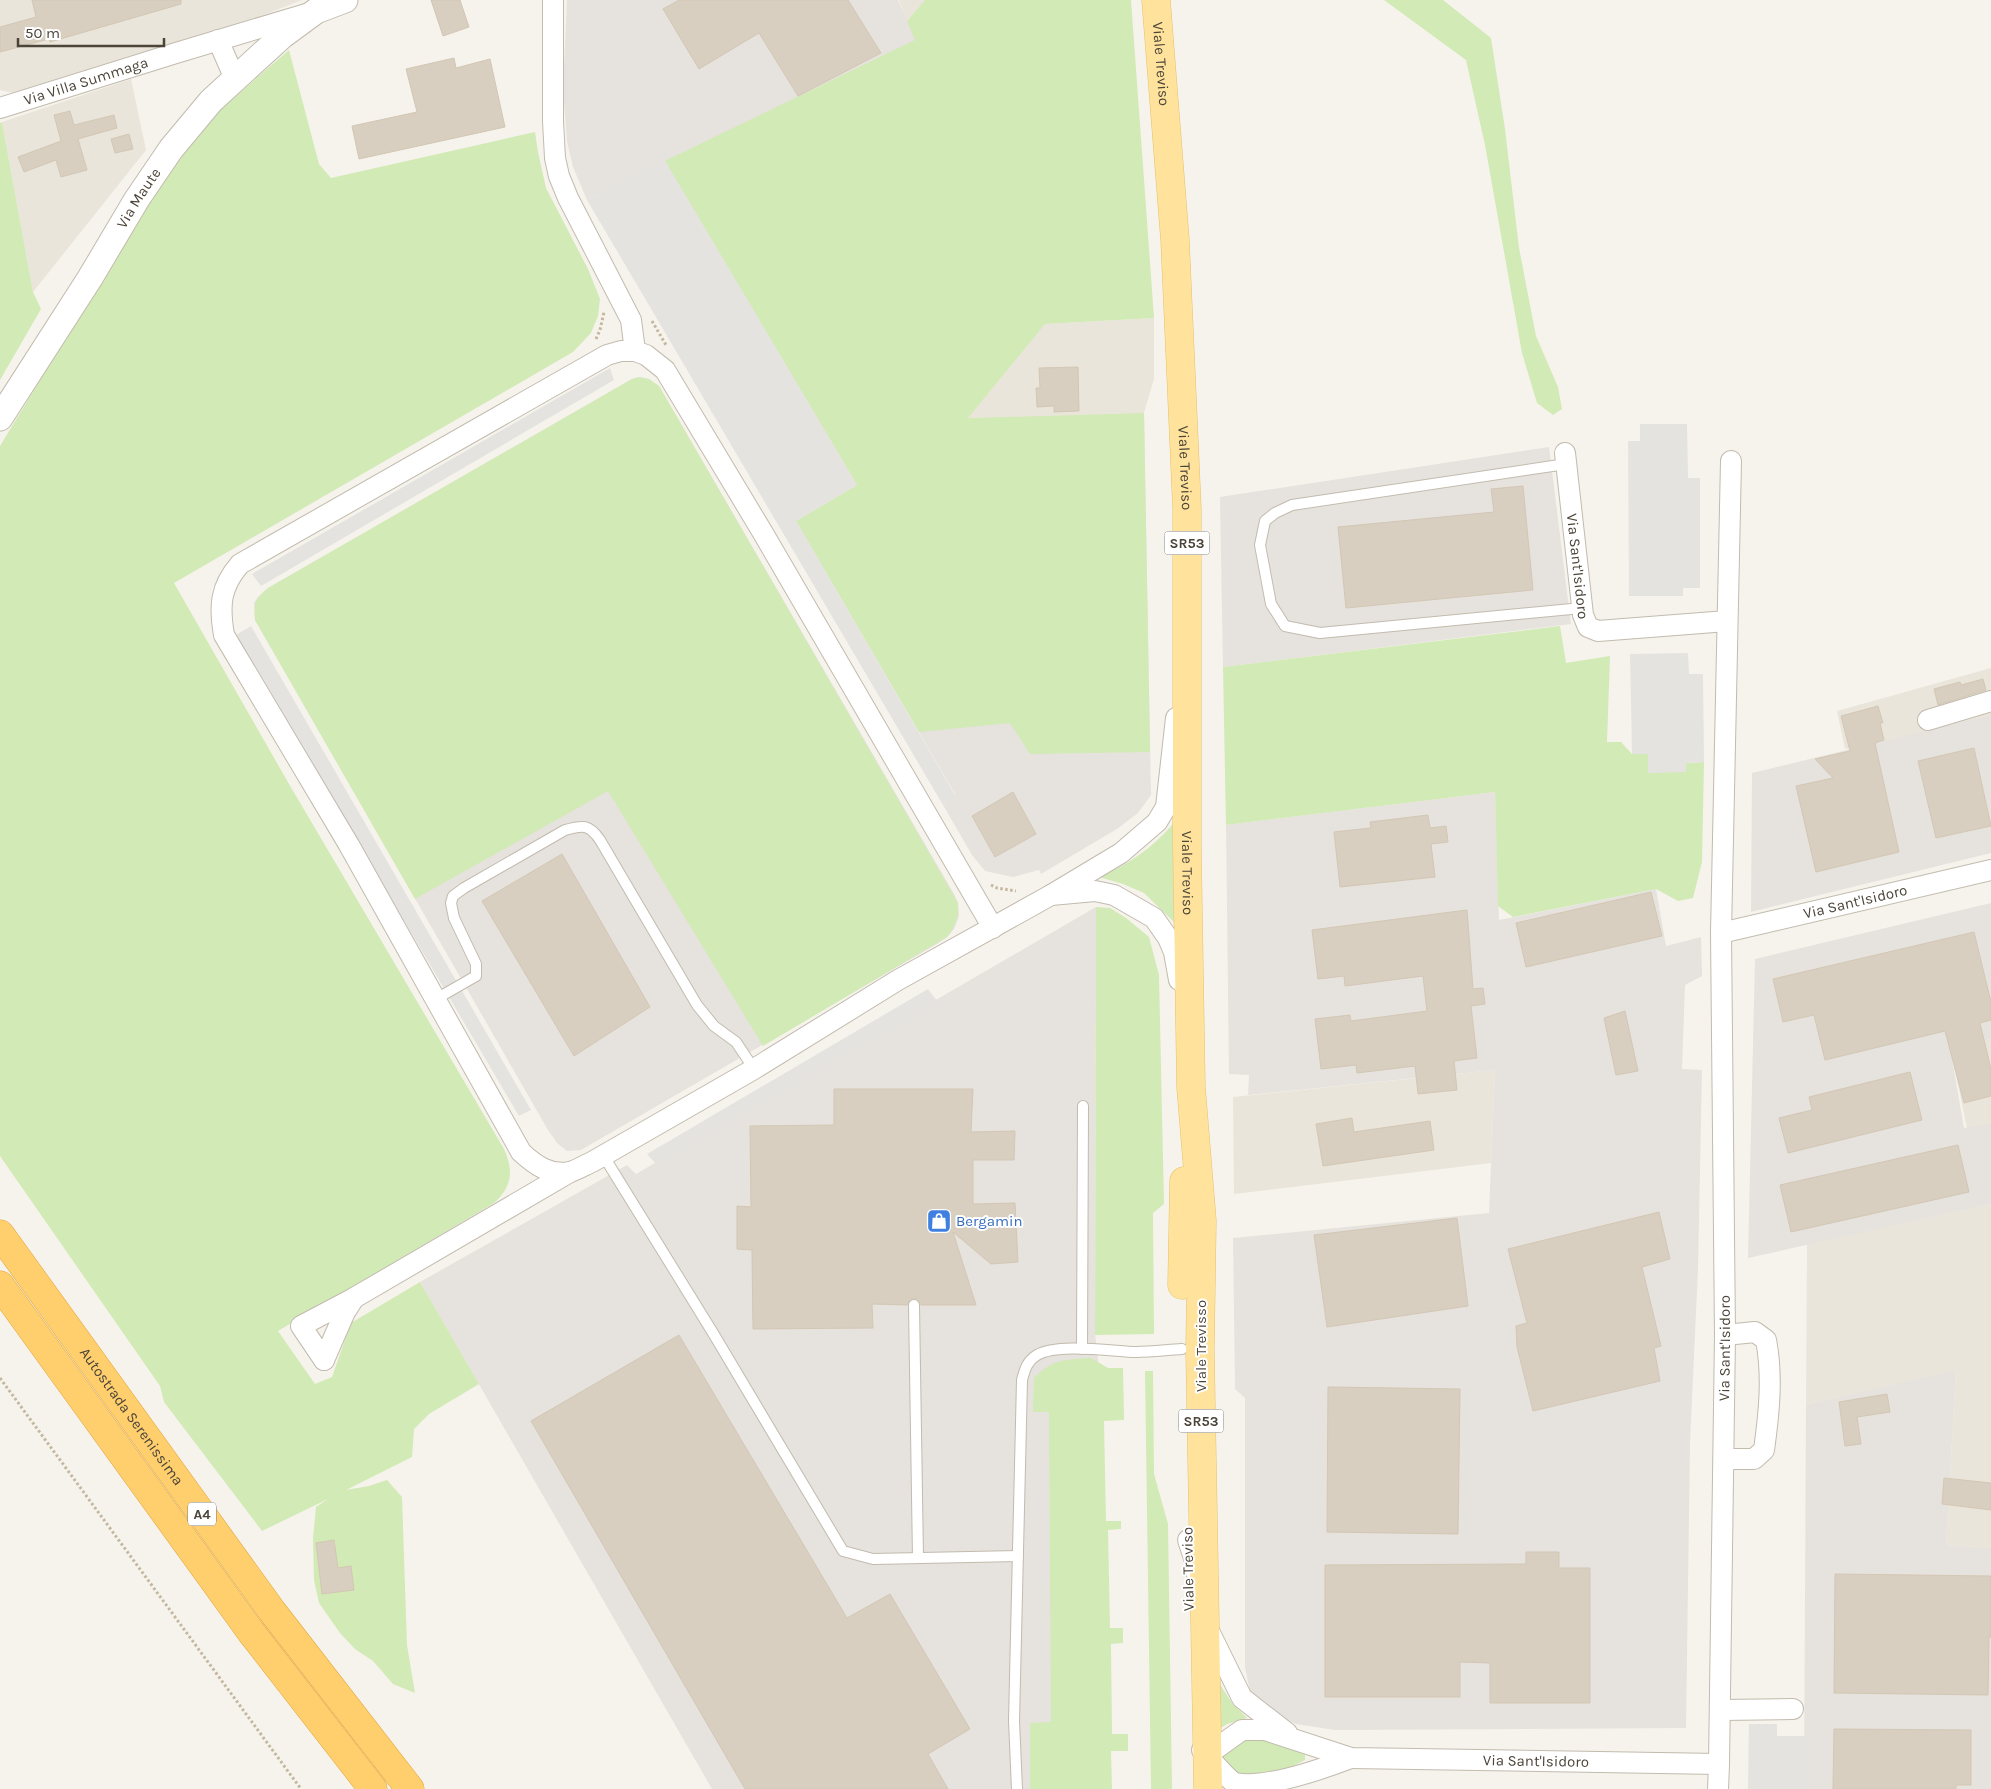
<svg xmlns="http://www.w3.org/2000/svg" width="1991" height="1789" viewBox="0 0 1991 1789" font-family="Karla,sans-serif">
	<style>
		.residential { fill: #eae5da }
		.industrial { fill: #e6e2dd }
		.green { fill: #d2eab5 }
		.parking { fill: #e5e3e0 }
		.building { fill: #d8cfc1; stroke: #d3c7b4 }
		.lines { fill: none; stroke-linecap: round; stroke-linejoin: round }
		.service-casing { stroke: #c2bbae; stroke-width: 12 }
		.minor-casing { stroke: #c2bbae; stroke-width: 22 }
		.tertiary-casing { stroke: #c2bbae; stroke-width: 27 }
		.primary-casing { stroke: #e6c16a; stroke-width: 29 }
		.motorway-casing { stroke: #e0a43c; stroke-width: 29 }
		.path { stroke: #c4b79f; stroke-width: 3; stroke-dasharray: 2.5 2.5; stroke-linecap: butt }
		.service { stroke: #fff; stroke-width: 10 }
		.minor { stroke: #fff; stroke-width: 20 }
		.tertiary { stroke: #fff; stroke-width: 25 }
		.primary { stroke: #ffe39c; stroke-width: 28 }
		.motorway { stroke: #ffcf6e; stroke-width: 28 }
		.labels { text-anchor: middle; dominant-baseline: central; stroke-width: 4; stroke-linejoin: round; paint-order: stroke }
		.shield { fill: #fff; stroke: #817c74; stroke-width: 1 }
		.shield-label { font-size: 14px; font-weight: bold; fill: #4b4439 }
		.street-label { font-size: 15px; fill: #4b4439; stroke: #fff }
		.shop-label { font-size: 15px; fill: #366cbe; stroke: #fff; text-anchor: start }
	</style>
	<rect width="100%" height="100%" fill="#f6f3ec"/>
	<g class="residential">
		<path d="M0,0H302L256,18L14,93L0,90Z"/>
		<path d="M899,0H925L907,21Z"/>
		<path d="M131,79L146,150L33,292L2,122Z"/>
		<path d="M1154,318V379L1144,413L968,418L1045,324Z"/>
		<path d="M1991,668V715L1881,743L1845,749L1837,711Z"/>
		<path d="M1991,1039V1123L1967,1128L1950,1047Z"/>
		<path d="M1495,1070L1491,1163L1234,1194L1233,1097Z"/>
		<path d="M1991,1204V1548L1946,1545L1956,1371L1806,1405L1807,1244Z"/>
	</g>
	<g class="industrial">
		<path d="M567,0H898L1045,324L968,418L1144,413L1151,795L1138,813L1117,829L1041,874L1039,870L1013,877L985,871L972,855L943,805L955,794L796,521L857,485L665,162L587,200L573,167L567,141L563,90Z"/>
		<path d="M639,377L649,379L659,386L954,894L958,903L959,916L954,929L947,937L937,944L581,1150L567,1151L557,1143L548,1130L255,620L254,603L258,597L268,588L632,379Z"/>
		<path d="M1549,447L1571,624L1223,667L1220,497Z"/>
		<path d="M1991,715V853L1751,912L1752,773Z"/>
		<path d="M1495,792L1499,920L1656,889L1666,946L1701,937L1702,976L1685,985L1682,1069L1702,1070L1698,1269L1690,1443L1686,1728L1335,1730L1296,1724L1273,1714L1250,1691L1245,1667V1398L1235,1389L1233,1238L1489,1213L1495,1070L1248,1095L1249,1075L1229,1074L1226,825Z"/>
		<path d="M1991,903V1039L1950,1047L1964,1128L1991,1123V1204L1748,1258L1755,959Z"/>
		<path d="M1096,907L1095,1334L1099,1366L1106,1789H712L420,1282L627,1165L636,1174Z"/>
		<path d="M1956,1370L1946,1545L1991,1548V1789H1804L1806,1405Z"/>
	</g>
	<g class="green">
		<path d="M925,0H1131L1154,318L1045,324L968,418L1144,413L1150,752L1030,754L1010,723L919,732L796,521L857,485L665,161L915,40L907,21Z"/>
		<path d="M1384,0H1443L1491,38L1505,129L1519,248L1536,336L1558,387L1562,409L1553,415L1537,403L1522,353L1485,145L1466,60Z"/>
		<path d="M289,50L319,164L331,178L535,132L538,152L546,188L588,269L600,299L598,316L591,333L573,352L174,583L289,784L504,1149C514,1171 512,1187 494,1203L278,1331L315,1384L332,1377L351,1323L420,1282L479,1384L429,1414L414,1429L412,1457L346,1490L369,1486L387,1480L402,1497L407,1645L415,1693L393,1684L373,1661L355,1649L340,1633L319,1603L314,1580L313,1538L316,1507L328,1499L262,1531L164,1402L160,1386L0,1156V446L158,186L221,109Z"/>
		<path d="M2,122L33,292L41,309L0,380V123Z"/>
		<path d="M639,377L649,379L659,386L958,903C959,917 956,926 947,937L763,1046L608,791L415,899L255,620C254,602 254,600 268,588L632,379Z"/>
		<path d="M1560,626L1566,663L1610,656L1607,742H1621L1632,754L1648,753V772H1686V763L1704,762L1702,862L1693,898L1678,901L1656,889L1513,917L1498,906L1495,792L1226,825L1223,667Z"/>
		<path d="M1173,824L1174,922L1144,893L1123,884L1099,877C1128,865 1152,848 1173,824Z"/>
		<path d="M1096,907L1110,908L1126,918L1149,937L1159,975L1164,1204L1153,1213L1154,1334L1095,1335Z"/>
		<path d="M1091,1358L1108,1368H1123L1124,1420L1104,1421L1106,1521H1121V1529L1108,1530L1110,1628H1123V1643L1111,1644L1112,1734H1128V1751H1111L1112,1789H1030V1723L1051,1722L1049,1412H1033L1034,1378C1054,1358 1065,1360 1091,1358Z"/>
		<path d="M1145,1371H1153L1154,1474L1168,1524L1172,1789H1151Z"/>
		<path d="M1217,1680L1232,1703L1247,1718L1227,1724L1216,1731Z"/>
		<path d="M1262,1735L1305,1752V1760L1279,1773L1233,1775L1218,1760L1237,1741Z"/>
	</g>
	<g class="parking">
		<path d="M665,161L857,485L796,521L955,795L943,805L587,200Z"/>
		<path d="M610,368L614,380L261,586L252,574Z"/>
		<path d="M1640,424H1687L1688,478H1700V588H1683V596H1629L1628,441H1640Z"/>
		<path d="M251,626L531,1110L519,1116L236,635Z"/>
		<path d="M1688,653L1689,674H1703L1704,762L1686,763V772L1648,773V754H1632L1630,654Z"/>
		<path d="M928,989L937,1001L655,1163L647,1154Z"/>
		<path d="M1749,1724H1777V1736H1805L1804,1789H1748Z"/>
	</g>
	<g class="building">
		<path d="M32,0H181V4L50,42L49,39L0,52V27L36,17Z"/>
		<path d="M431,0H460L469,27L443,36Z"/>
		<path d="M679,0H848L881,53L798,96L759,33L699,69L663,9Z"/>
		<path d="M454,58L456,68L490,59L505,127L359,159L352,126L417,112L406,69Z"/>
		<path d="M70,111L74,125L114,115L117,128L78,139L87,170L61,177L56,160L24,172L18,157L61,141L54,115Z"/>
		<path d="M129,134L133,149L115,153L111,139Z"/>
		<path d="M1078,367L1079,411L1054,412V406L1037,407L1036,388H1040L1039,368Z"/>
		<path d="M1523,486L1533,590L1346,608L1338,527L1494,512L1491,489Z"/>
		<path d="M1983,679L1986,690L1938,705L1934,689L1960,682L1961,685Z"/>
		<path d="M1878,706L1883,723H1880L1884,740L1875,743L1899,852L1816,872L1796,786L1833,778L1815,759L1850,751L1841,716Z"/>
		<path d="M1974,748L1991,826L1936,838L1918,761Z"/>
		<path d="M1013,792L1036,834L995,857L972,816Z"/>
		<path d="M1428,815L1430,828L1446,826L1448,842L1431,844L1435,877L1340,887L1334,832L1371,828L1370,822Z"/>
		<path d="M562,854L650,1007L574,1056L482,901Z"/>
		<path d="M1651,892L1662,936L1526,967L1516,923Z"/>
		<path d="M1467,910L1473,989L1483,988L1485,1004L1471,1006L1477,1058L1454,1061L1457,1090L1418,1094L1415,1066L1357,1073L1356,1065L1321,1069L1315,1019L1350,1015L1351,1021L1427,1011L1423,976L1345,986L1344,976L1318,979L1312,930Z"/>
		<path d="M1974,932L1991,1002V1020L1980,1023L1991,1069V1096L1964,1103L1945,1031L1825,1060L1814,1015L1783,1022L1773,979Z"/>
		<path d="M1625,1011L1638,1071L1616,1075L1604,1018Z"/>
		<path d="M1910,1072L1922,1120L1788,1153L1779,1118L1812,1110L1809,1097Z"/>
		<path d="M834,1089H973L971,1132L1015,1131L1014,1160H973V1204L1015,1203L1018,1262L991,1264L953,1232L976,1305H921L918,1299L913,1298L910,1299L907,1305L872,1304L873,1328L753,1329L752,1250L737,1249V1206L751,1207L750,1126L834,1125Z"/>
		<path d="M1352,1118L1354,1132L1430,1121L1434,1150L1323,1166L1316,1124Z"/>
		<path d="M1958,1145L1969,1192L1791,1232L1780,1185Z"/>
		<path d="M1659,1212L1670,1259L1642,1267L1661,1346L1654,1348L1660,1381L1533,1411L1517,1347L1516,1326L1527,1323L1508,1249Z"/>
		<path d="M1457,1218L1468,1306L1327,1327L1314,1235Z"/>
		<path d="M679,1335L847,1618L890,1594L970,1729L928,1754L948,1789H745L531,1421Z"/>
		<path d="M1328,1387L1460,1389L1458,1534L1327,1532Z"/>
		<path d="M1887,1394L1890,1412L1857,1417L1861,1444L1845,1446L1839,1402Z"/>
		<path d="M1944,1478L1991,1483V1510L1942,1504Z"/>
		<path d="M334,1540L338,1568L351,1566L354,1590L322,1594L316,1543Z"/>
		<path d="M1526,1552H1559V1568H1590V1703H1490V1663L1460,1662V1697H1325V1565L1526,1564Z"/>
		<path d="M1835,1574L1991,1576V1637H1989L1988,1695L1834,1693Z"/>
		<path d="M1834,1729L1971,1730V1785H1956V1789H1833Z"/>
	</g>
	<g class="lines">
		<defs>
			<g id="service">
				<path d="M1566,464L1292,505L1275,513L1265,521L1260,545L1271,604L1285,626L1320,633L1582,608"/>
				<path d="M436,999L476,976V964L454,918L451,903L453,896L464,888L565,830C583,825 589,824 600,840L697,1005L714,1026L736,1042L754,1069"/>
				<path d="M603,1155L713,1333L843,1551L873,1559L1018,1556"/>
				<path d="M914,1305L918,1558"/>
				<path d="M1082,1349L1083,1106"/>
				<path d="M1017,1789L1014,1721L1022,1380C1025,1369 1027,1361 1037,1355C1057,1343 1111,1351 1136,1352C1151,1352 1166,1350 1182,1349"/>
			</g>
			<g id="minor">
				<path d="M553,0V121L555,158L559,176L568,198L631,320L635,351L646,355L665,370L763,533L993,928"/>
				<path d="M218,40L235,79"/>
				<path id="s1" d="M0,108L176,53L306,14"/>
				<path d="M635,351H621L607,355L240,564C220,587 219,606 224,635L349,845L521,1152C535,1165 550,1176 570,1172C577,1170 585,1165 592,1162L754,1069L898,980L1051,895"/>
				<path id="s2" d="M1565,453L1583,615L1588,627L1598,631L1727,621"/>
				<path id="s3" d="M1731,461L1721,933L1991,870"/>
				<path d="M1176,718L1166,807L1157,822L1121,853L1051,895L1095,891L1114,895L1154,918L1168,938L1174,952L1179,980"/>
				<path d="M1928,720L1991,701"/>
				<path d="M324,1360L301,1326L354,1298L570,1172"/>
				<path d="M324,1360L345,1312L354,1298"/>
				<path d="M1724,1459H1754L1764,1450C1769,1414 1773,1376 1766,1340L1755,1332L1725,1335"/>
				<path d="M1188,1540L1196,1564V1572"/>
				<path d="M1208,1629L1242,1698L1287,1733"/>
				<path d="M1721,1710L1793,1709"/>
				<path d="M1202,1750C1208,1756 1228,1780 1235,1783C1265,1789 1322,1769 1351,1758"/>
				<path id="s4" d="M1204,1762L1207,1755L1242,1730H1265L1351,1758L1719,1764L1725,1335L1721,933"/>
				<path d="M1718,1789L1719,1764"/>
			</g>
			<g id="tertiary">
				<path id="s5" d="M0,418L90,278L137,199L171,149L211,101L282,36L316,11L345,0"/>
			</g>
			<g id="primary">
				<path id="s6" d="M1156,0L1175,240L1187,509V848L1191,1087L1202,1221L1200,1350L1208,1789"/>
				<path d="M1182,1285L1184,1181"/>
			</g>
			<g id="motorway">
				<path id="s7" d="M0,1234L272,1611L410,1789"/>
				<path d="M0,1285L251,1632L373,1789"/>
			</g>
		</defs>
		<use href="#service" class="service-casing"/>
		<use href="#minor" class="minor-casing"/>
		<use href="#tertiary" class="tertiary-casing"/>
		<use href="#primary" class="primary-casing"/>
		<use href="#motorway" class="motorway-casing"/>
		<g class="path">
			<path d="M652,321L666,345"/>
			<path d="M596,339L600,330L604,312"/>
			<path d="M991,885L997,888L1016,891"/>
			<path d="M0,1378L301,1789"/>
		</g>
		<use href="#service" class="service"/>
		<use href="#minor" class="minor"/>
		<use href="#tertiary" class="tertiary"/>
		<use href="#primary" class="primary"/>
		<use href="#motorway" class="motorway"/>
	</g>
	<defs>
		<symbol id="shop-square" viewBox="-11 -11 22 22"><rect x="-9" y="-9" width="18" height="18" rx="4" fill="#3f7fe0" stroke="#fff"/><path d="M-5-2.5h2.3a2.7 3.5 0 0 1 5.4 0H5L5.5 6h-11ZM-1.5-2.5h3a1.5 2.3 0 0 0-3 0Z" fill="#fff"/></symbol>
	</defs>
	<g fill-rule="evenodd">
		<use href="#shop-square" x="925" y="1207" width="28" height="28"/>
	</g>
	<g class="labels">
		<g class="shield">
			<rect x="1164.5" y="531.5" width="45" height="23" rx="4"/>
			<rect x="1178.5" y="1409.5" width="45" height="23" rx="4"/>
			<rect x="188" y="1502.5" width="28" height="23" rx="4"/>
		</g>
		<g class="shield-label">
			<text x="1187" y="543">SR53</text>
			<text x="1201" y="1421">SR53</text>
			<text x="202" y="1514">A4</text>
		</g>
		<g class="street-label">
			<text stroke="none"><textPath href="#s6" startOffset="64">Viale Treviso</textPath></text>
			<text stroke="none"><textPath href="#s1" startOffset="90">Via Villa Summaga</textPath></text>
			<text stroke="none"><textPath href="#s5" startOffset="260">Via Maute</textPath></text>
			<text stroke="none"><textPath href="#s6" startOffset="469">Viale Treviso</textPath></text>
			<text stroke="none"><textPath href="#s2" startOffset="114">Via Sant'Isidoro</textPath></text>
			<text stroke="none"><textPath href="#s6" startOffset="874">Viale Treviso</textPath></text>
			<text stroke="none"><textPath href="#s3" startOffset="610">Via Sant'Isidoro</textPath></text>
			<text transform="translate(1201 1346) rotate(-90)">Viale Trevisso</text>
			<text stroke="none"><textPath href="#s4" startOffset="948">Via Sant'Isidoro</textPath></text>
			<text stroke="none"><textPath href="#s7" startOffset="225">Autostrada Serenissima</textPath></text>
			<text transform="translate(1188 1569) rotate(-91)">Viale Treviso</text>
			<text stroke="none"><textPath href="#s4" startOffset="349">Via Sant'Isidoro</textPath></text>
		</g>
		<g class="shop-label">
			<text x="956" y="1221">Bergamin</text>
		</g>
	</g>
	<path d="M18 38v8h146v-8" fill="none" stroke="#4b4439" stroke-width="2.5"/>
	<text x="25" y="38" font-size="15" fill="#4b4439" stroke="#ffffff" stroke-width="4" paint-order="stroke">50 m</text>
</svg>
